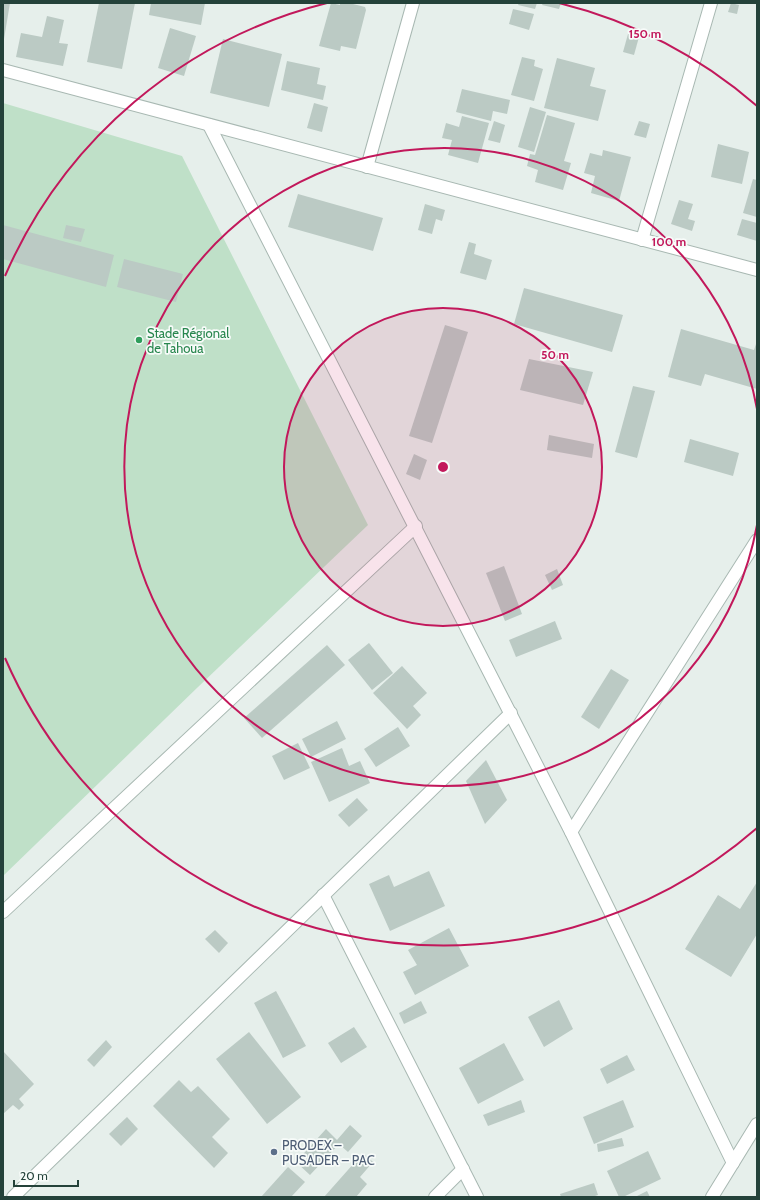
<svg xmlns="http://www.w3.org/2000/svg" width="760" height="1200" viewBox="0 0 760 1200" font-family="Cabin,sans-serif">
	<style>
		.pitch { fill: #bfe0c8 }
		.building { fill: #bbcac4 }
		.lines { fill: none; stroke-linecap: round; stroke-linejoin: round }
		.minor-casing { stroke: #a8b8b2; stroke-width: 14 }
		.minor { stroke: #fff; stroke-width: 12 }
		.ring { fill: none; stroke: #c2185b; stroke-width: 2 }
		.leisure-dot { fill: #2e9e5b; stroke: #f7fbf9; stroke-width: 1.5 }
		.service-dot { fill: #5c6f8a; stroke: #f7fbf9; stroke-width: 1.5 }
		.labels { text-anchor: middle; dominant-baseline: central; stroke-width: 3.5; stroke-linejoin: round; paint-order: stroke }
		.leisure-label { font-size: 13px; fill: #27864d; stroke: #f7fbf9; text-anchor: start }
		.service-label { font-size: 13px; fill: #4e5e75; stroke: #f7fbf9; text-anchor: start }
		.centre { fill: #c2185b; stroke: #f7fbf9; stroke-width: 2 }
		.ring-label { font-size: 12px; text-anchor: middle; font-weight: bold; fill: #c2185b; stroke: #f7fbf9; stroke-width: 3.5; stroke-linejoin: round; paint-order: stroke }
	</style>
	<rect width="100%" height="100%" fill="#e6efeb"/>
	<path class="pitch" d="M3,103L182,156L368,525L198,687L3,876Z"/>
	<g class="building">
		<path d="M3,3H10L4,39H3Z"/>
		<path d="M99,3H135L122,69L87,62Z"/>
		<path d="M151,3H205L201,25L149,15Z"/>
		<path d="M331,3L340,5V3H349L365,7L366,10L356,49L341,46L340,51L319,46Z"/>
		<path d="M519,3H537L535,9L518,5Z"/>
		<path d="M543,3H561L559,9L542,5Z"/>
		<path d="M731,3L739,5L737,14L728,12Z"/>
		<path d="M513,9L534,14L529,30L509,24Z"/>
		<path d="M47,16L64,20L59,43L68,44L63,66L16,57L21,33L42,37Z"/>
		<path d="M170,28L196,36L184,76L158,68Z"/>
		<path d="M628,34L639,37L634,55L623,52Z"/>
		<path d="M223,39L282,54L269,107L210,93Z"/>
		<path d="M522,57L535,60L534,66L543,69L534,101L511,95Z"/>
		<path d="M557,58L595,68L590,86L606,90L598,121L544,108Z"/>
		<path d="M287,61L320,68L317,84L326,86L323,100L281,90Z"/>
		<path d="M462,89L510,100L507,114L493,111L491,121L456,112Z"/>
		<path d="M314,103L328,107L322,132L307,128Z"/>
		<path d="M530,107L546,112L534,152L518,147Z"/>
		<path d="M547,115L575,123L564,161L571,163L563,190L535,182L538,170L527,166L530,154L535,155Z"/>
		<path d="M462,116L489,123L478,163L448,155L452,140L442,138L446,123L459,127Z"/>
		<path d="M494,121L505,125L500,143L488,140Z"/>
		<path d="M639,121L650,124L646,138L634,135Z"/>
		<path d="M718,144L749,152L742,184L711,177Z"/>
		<path d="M603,150L631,157L619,201L591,193L595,176L584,173L590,153L602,156Z"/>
		<path d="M753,179L757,180V217L743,213Z"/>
		<path d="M298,194L383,218L373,251L288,227Z"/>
		<path d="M679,200L693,204L688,219L695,221L692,231L671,224Z"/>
		<path d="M425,204L445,210L442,221L436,219L432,234L418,230Z"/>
		<path d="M742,219L757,223V241L737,235Z"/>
		<path d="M3,225L114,255L106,287L3,259Z"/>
		<path d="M66,225L85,229L81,242L63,238Z"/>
		<path d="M469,242L476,244L474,254L492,260L486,280L460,273Z"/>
		<path d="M124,259L183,274L176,302L117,287Z"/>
		<path d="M524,288L623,315L612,352L514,324Z"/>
		<path d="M445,325L468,332L432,443L409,436Z"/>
		<path d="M681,329L754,350L757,341V389L705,374L701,386L668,377Z"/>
		<path d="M529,359L593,372L583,405L520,390Z"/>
		<path d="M633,386L655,391L637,458L615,452Z"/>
		<path d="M549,435L594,444L592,458L547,450Z"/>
		<path d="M690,439L739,453L733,476L684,462Z"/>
		<path d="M414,454L427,460L420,480L406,474Z"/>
		<path d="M504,566L522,614L505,621L486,573Z"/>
		<path d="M557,569L563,585L552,590L545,575Z"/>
		<path d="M555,621L562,639L516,657L509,640Z"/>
		<path d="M369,643L393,673L372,690L348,660Z"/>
		<path d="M327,645L345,665L262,738L244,718Z"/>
		<path d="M402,666L427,693L413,706L421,715L407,729L373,693Z"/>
		<path d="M611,669L629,680L599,729L581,717Z"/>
		<path d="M337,721L346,739L311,757L302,739Z"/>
		<path d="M398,727L410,746L376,767L364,749Z"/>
		<path d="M298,743L310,768L284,780L272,756Z"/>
		<path d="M342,748L349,766L360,761L370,783L329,802L311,762Z"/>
		<path d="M486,760L507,800L485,824L466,781Z"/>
		<path d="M357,798L368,810L349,827L338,815Z"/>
		<path d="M429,871L445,906L390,931L369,884L389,875L394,887Z"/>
		<path d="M757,882V934L731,977L685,949L718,895L740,909Z"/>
		<path d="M449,928L469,966L415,995L403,972L417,965L408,950Z"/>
		<path d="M215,930L228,943L219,953L205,939Z"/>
		<path d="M276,991L306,1046L283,1058L254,1003Z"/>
		<path d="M559,1000L573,1029L544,1047L528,1017Z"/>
		<path d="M421,1001L427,1013L404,1024L399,1013Z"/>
		<path d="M354,1027L367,1047L341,1063L328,1043Z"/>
		<path d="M249,1032L301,1097L267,1124L216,1059Z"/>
		<path d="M106,1040L112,1047L94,1067L87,1060Z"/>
		<path d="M504,1043L524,1080L478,1104L459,1068Z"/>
		<path d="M3,1051L34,1084L19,1099L24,1105L19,1110L13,1105L3,1114Z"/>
		<path d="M627,1055L635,1070L607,1084L600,1069Z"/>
		<path d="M179,1080L191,1092L198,1086L230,1119L212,1137L228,1153L214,1168L153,1106Z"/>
		<path d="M521,1100L525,1112L488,1126L483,1115Z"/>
		<path d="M623,1100L634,1127L594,1144L583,1117Z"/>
		<path d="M127,1117L138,1129L121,1146L109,1134Z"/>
		<path d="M350,1125L362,1136L348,1152L339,1144L310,1175L296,1162L326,1129L337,1140Z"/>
		<path d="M622,1138L624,1146L598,1152L597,1144Z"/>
		<path d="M648,1151L661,1179L623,1197H619L607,1171Z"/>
		<path d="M363,1153L373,1162L360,1177L367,1184L356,1197H324Z"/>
		<path d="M288,1167L305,1182L291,1197H261Z"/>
		<path d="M594,1183L598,1195L592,1197H561L560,1194Z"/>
		<path d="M647,1191L650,1197H635Z"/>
	</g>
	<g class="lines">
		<defs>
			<g id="minor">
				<path d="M3,70L757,270"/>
				<path d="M209,125L571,832L733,1163"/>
				<path d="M367,167L413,3"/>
				<path d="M642,240L711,3"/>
				<path d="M571,832L757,540"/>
				<path d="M323,895L477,1197"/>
				<path d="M3,912L416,526"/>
				<path d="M13,1197L511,713"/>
				<path d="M435,1197L463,1169"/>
				<path d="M712,1197L757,1124"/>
			</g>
		</defs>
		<use href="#minor" class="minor-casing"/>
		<use href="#minor" class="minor"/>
	</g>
	<circle cx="443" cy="467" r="159" fill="#c2185b" fill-opacity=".12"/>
	<g class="ring">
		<circle cx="443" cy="467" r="159"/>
		<path d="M757 525A319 319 0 1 1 757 409"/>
		<path d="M757 828A478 478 0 0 1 5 658M5 276A478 478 0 0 1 327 3M559 3A478 478 0 0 1 757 106"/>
	</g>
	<circle class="leisure-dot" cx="139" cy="340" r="4"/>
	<circle class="service-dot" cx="274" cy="1152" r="4"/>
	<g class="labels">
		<g class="leisure-label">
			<text x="147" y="333">Stade Régional<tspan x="147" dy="15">de Tahoua</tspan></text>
		</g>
		<g class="service-label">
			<text x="282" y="1145">PRODEX –<tspan x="282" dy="15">PUSADER – PAC</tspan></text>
		</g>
	</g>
	<circle cx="443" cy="467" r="6" class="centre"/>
	<g class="ring-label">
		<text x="645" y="38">150 m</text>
		<text x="669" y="246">100 m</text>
		<text x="555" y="359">50 m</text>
	</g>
	<rect width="760" height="1200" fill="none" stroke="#24423a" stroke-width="8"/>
	<path d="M14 1180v6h64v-6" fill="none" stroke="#24423a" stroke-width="2"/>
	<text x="20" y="1180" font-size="12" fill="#24423a" stroke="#f7fbf9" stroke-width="3" paint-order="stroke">20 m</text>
</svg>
